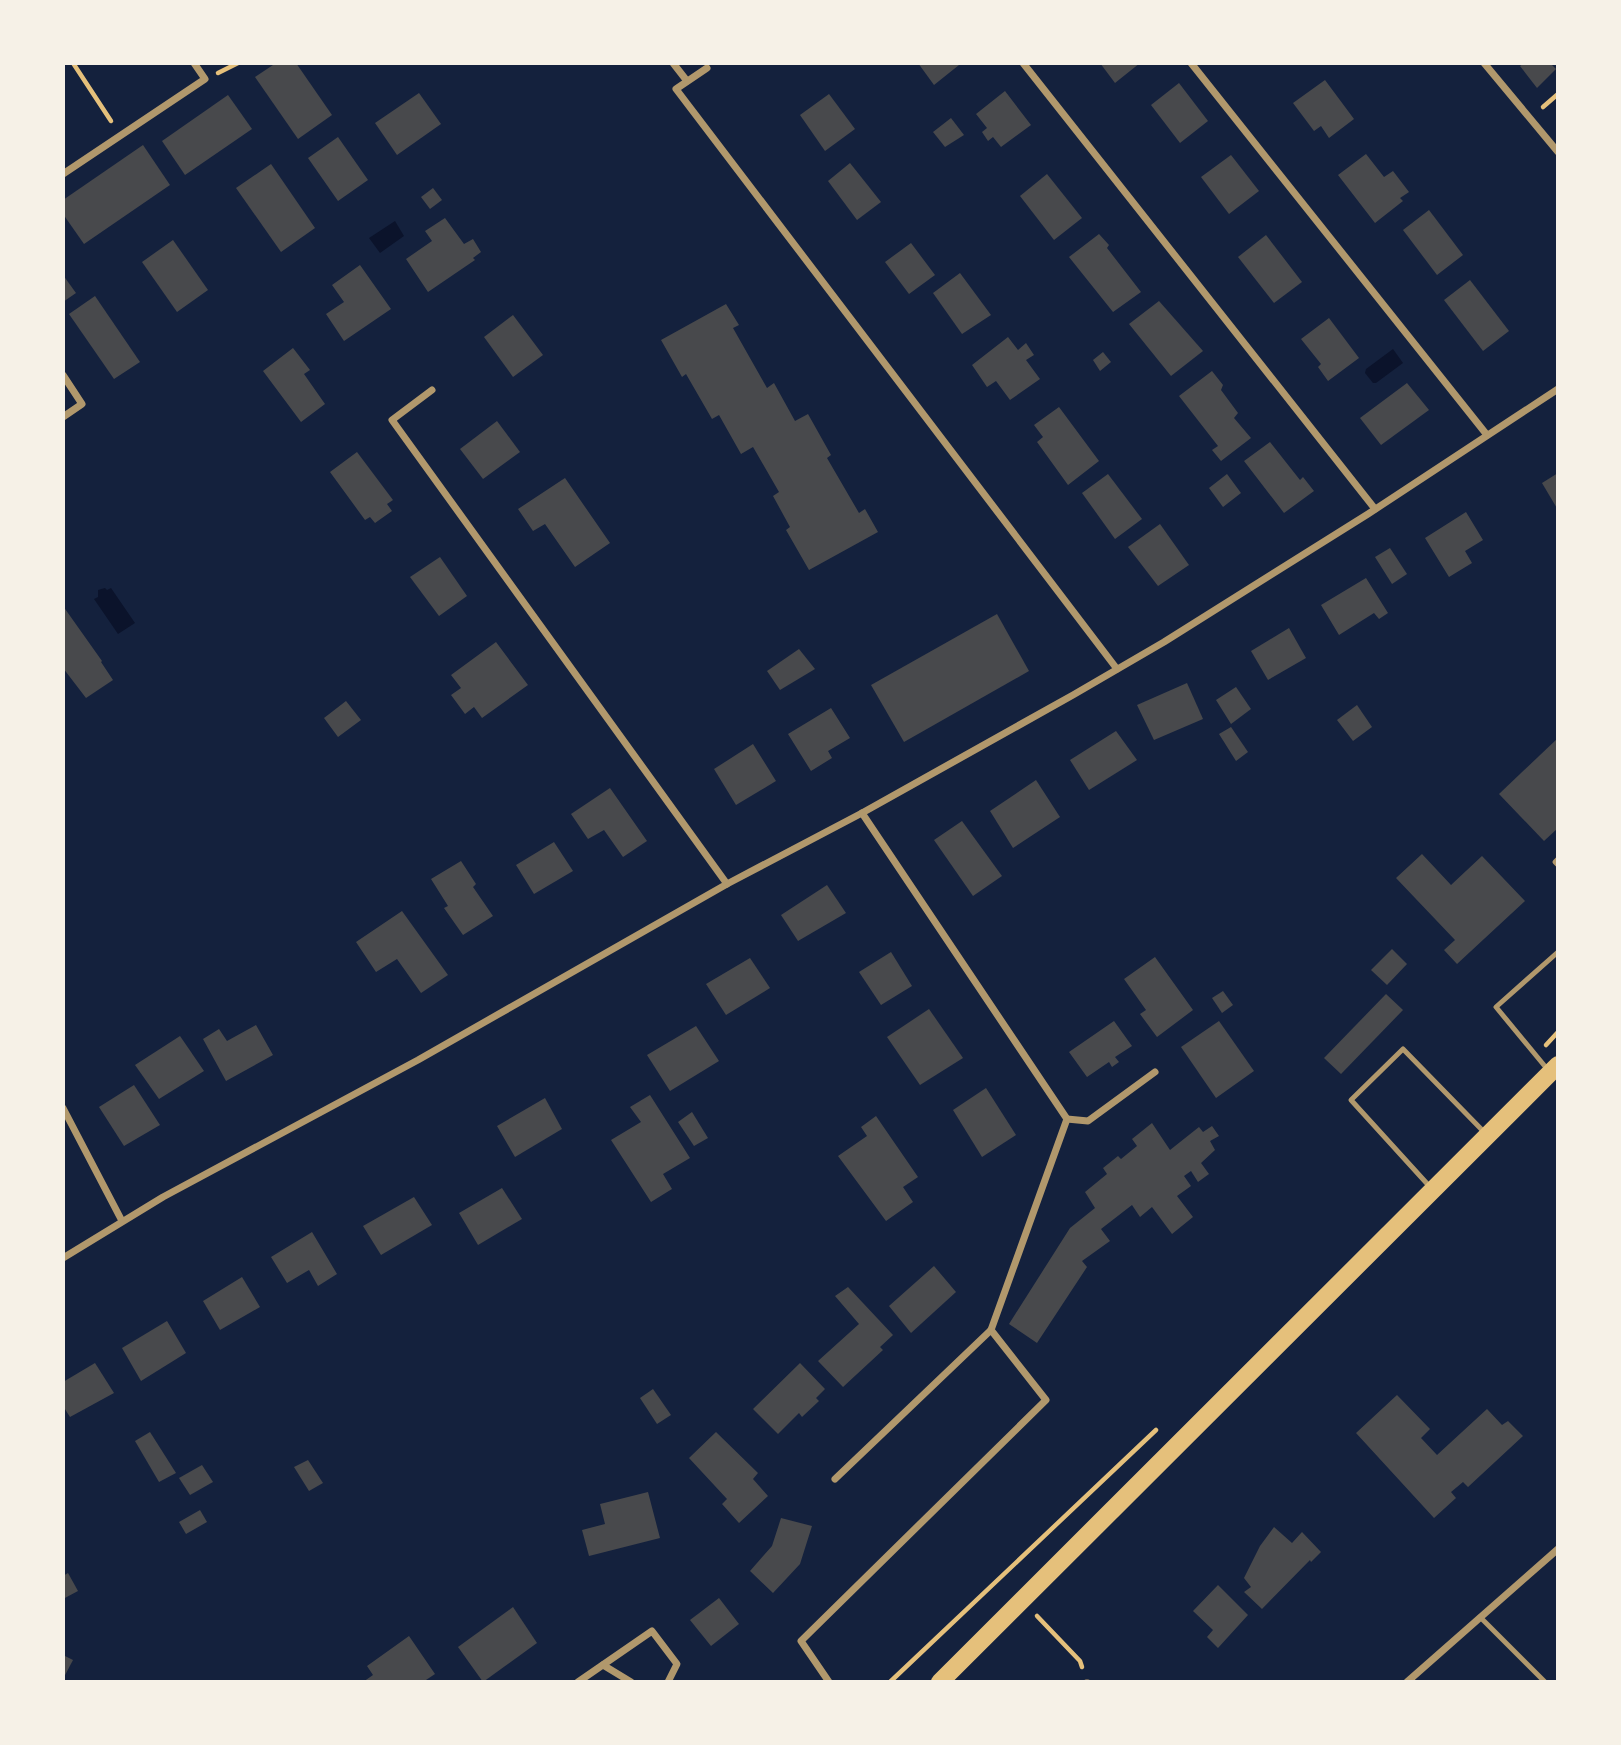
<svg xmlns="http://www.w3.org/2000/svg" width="1621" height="1745" viewBox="0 0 1621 1745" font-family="'Work Sans',sans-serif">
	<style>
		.water { fill: #0b132b }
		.building { fill: #48494c }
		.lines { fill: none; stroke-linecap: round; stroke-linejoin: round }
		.path { stroke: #e5c07b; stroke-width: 4.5 }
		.service { stroke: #b1986c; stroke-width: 5 }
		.minor { stroke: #b1986c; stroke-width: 7 }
		.primary { stroke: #e5c07b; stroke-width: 18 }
	</style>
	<rect width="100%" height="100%" fill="#14213d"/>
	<g class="water">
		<path d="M395,221L404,236L380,253L369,238Z"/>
		<path d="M1393,349L1403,363L1376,383H1373L1365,373L1366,369Z"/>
		<path d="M105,588L107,590L111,588L135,623L118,634L94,599L98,597V590Z"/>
	</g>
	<g class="building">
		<path d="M276,63H296L332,115L298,139L255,77Z"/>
		<path d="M918,63H957L959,65L934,85Z"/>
		<path d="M1100,63H1140L1115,83Z"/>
		<path d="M1524,63H1550L1556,69L1537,88L1520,66Z"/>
		<path d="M1325,80L1354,119L1329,138L1321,126L1314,131L1293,103Z"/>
		<path d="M1179,83L1208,121L1180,143L1151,105Z"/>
		<path d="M1005,91L1031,125L1001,147L993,137L988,141L982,132L987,128L976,114Z"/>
		<path d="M419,93L441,124L397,155L375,123Z"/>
		<path d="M829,94L855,129L825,151L800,115Z"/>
		<path d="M228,95L252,129L185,175L162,141Z"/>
		<path d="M951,118L964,135L945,147L933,132Z"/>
		<path d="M338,137L368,180L338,201L308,158Z"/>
		<path d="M143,145L170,185L84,244L63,214V200Z"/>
		<path d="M1366,154L1384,177L1393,171L1409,192L1400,198L1403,201L1375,223L1338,175Z"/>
		<path d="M1231,155L1259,191L1229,214L1201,177Z"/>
		<path d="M850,163L881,202L857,220L828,181Z"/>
		<path d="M271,164L315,228L281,252L236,188Z"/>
		<path d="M1047,174L1082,218L1054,240L1020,196Z"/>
		<path d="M433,188L442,200L430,209L421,197Z"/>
		<path d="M1429,210L1463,255L1437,275L1403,230Z"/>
		<path d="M445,218L464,244L473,239L481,252L473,258L475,260L428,292L406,259L432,241L425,231Z"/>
		<path d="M1099,234L1109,245L1107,248L1141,292L1113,312L1069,257Z"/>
		<path d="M1266,235L1302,282L1274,303L1238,257Z"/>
		<path d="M173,240L208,290L177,312L142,262Z"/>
		<path d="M911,243L935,275L909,294L885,262Z"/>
		<path d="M360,265L391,309L344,341L326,314L344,302L332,285Z"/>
		<path d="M960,273L991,315L962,334L933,293Z"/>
		<path d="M63,275L76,293L63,302Z"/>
		<path d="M1470,280L1509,331L1483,351L1444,300Z"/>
		<path d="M95,296L140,362L114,379L69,314Z"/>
		<path d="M1159,301L1203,351L1171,376L1129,324Z"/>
		<path d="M726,304L739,325L733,328L767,388L774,383L795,421L808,414L831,455L827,458L859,513L865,509L878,532L809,570L786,530L790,527L773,496L779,492L753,447L741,454L719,415L712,419L686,374L682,377L661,340Z"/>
		<path d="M513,315L543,355L513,377L484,337Z"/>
		<path d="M1329,318L1359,358L1328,381L1318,367L1321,364L1301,339Z"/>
		<path d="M1008,337L1018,350L1026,343L1034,355L1026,360L1040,379L1010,400L996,381L987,387L972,365Z"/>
		<path d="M293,348L310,370L304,374L325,404L301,422L263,371Z"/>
		<path d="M1103,352L1111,362L1100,371L1093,360Z"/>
		<path d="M1212,371L1223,385L1221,390L1238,413L1234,418L1251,438L1221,461L1212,450L1218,446L1179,396Z"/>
		<path d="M1407,383L1429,410L1381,445L1360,418Z"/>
		<path d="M1059,407L1099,461L1068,485L1037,442L1043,437L1034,425Z"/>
		<path d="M497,421L520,452L483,479L460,449Z"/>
		<path d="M1270,442L1300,480L1303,477L1314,491L1284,513L1244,461Z"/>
		<path d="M357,452L393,500L387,504L392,511L375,523L370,517L365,520L330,472Z"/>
		<path d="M1558,473V510L1542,483Z"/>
		<path d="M1108,474L1142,519L1115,539L1082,493Z"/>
		<path d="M1227,474L1241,493L1223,507L1209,488Z"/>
		<path d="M565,478L610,543L575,567L545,524L533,531L518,509Z"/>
		<path d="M1466,512L1483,540L1465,551L1472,563L1449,577L1425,538Z"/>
		<path d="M1160,524L1189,565L1158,586L1128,547Z"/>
		<path d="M1390,548L1407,574L1392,584L1375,557Z"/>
		<path d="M440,557L467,596L439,616L410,577Z"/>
		<path d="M1366,578L1388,613L1379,619L1374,613L1339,635L1321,605Z"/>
		<path d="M63,606L102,661L101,662L113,680L86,698L63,668Z"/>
		<path d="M997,614L1029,671L904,742L871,685Z"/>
		<path d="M1289,628L1306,658L1268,680L1251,651Z"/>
		<path d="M496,642L528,685L482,718L474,707L465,714L451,695L461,688L451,675Z"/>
		<path d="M799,649L815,669L780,690L767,671Z"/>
		<path d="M1187,683L1203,719L1154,740L1137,705Z"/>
		<path d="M1236,687L1251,709L1231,724L1216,700Z"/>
		<path d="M346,701L361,720L338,737L324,718Z"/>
		<path d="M1357,705L1372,727L1353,741L1337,720Z"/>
		<path d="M831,708L850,738L828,751L832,758L811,771L788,734Z"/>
		<path d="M1231,727L1248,752L1236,761L1219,734Z"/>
		<path d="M1116,731L1137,760L1089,790L1070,760Z"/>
		<path d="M1558,738V828L1544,841L1499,794Z"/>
		<path d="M753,744L776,781L736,805L714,769Z"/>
		<path d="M1036,780L1060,817L1013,848L990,811Z"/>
		<path d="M610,788L647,841L623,857L604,830L588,839L571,814Z"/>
		<path d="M962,821L1002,876L973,896L934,840Z"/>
		<path d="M554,842L573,871L534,894L516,865Z"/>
		<path d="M1422,854L1451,885L1482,856L1525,901L1457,964L1444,950L1455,940L1396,878Z"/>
		<path d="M461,861L476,884L473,887L493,916L463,935L444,908L448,906L431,879Z"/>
		<path d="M827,885L846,913L798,941L781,915Z"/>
		<path d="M402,911L448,975L421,993L397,959L376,972L356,942Z"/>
		<path d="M1392,949L1407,964L1387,985L1371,970Z"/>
		<path d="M891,952L912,986L881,1005L859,972Z"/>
		<path d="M1155,957L1193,1010L1157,1037L1140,1014L1146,1010L1124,979Z"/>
		<path d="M750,958L770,988L726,1015L706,984Z"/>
		<path d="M1223,991L1233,1005L1222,1013L1212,998Z"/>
		<path d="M1386,994L1403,1010L1341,1074L1324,1058Z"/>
		<path d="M929,1009L963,1058L920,1085L887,1037Z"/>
		<path d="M1114,1021L1132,1046L1115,1057L1119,1062L1112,1067L1109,1062L1087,1077L1069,1052Z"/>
		<path d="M1219,1021L1254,1071L1216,1098L1181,1047Z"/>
		<path d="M256,1025L273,1055L226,1081L203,1039L219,1029L227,1041Z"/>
		<path d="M696,1026L719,1061L670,1091L647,1055Z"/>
		<path d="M180,1036L204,1071L159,1099L135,1065Z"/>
		<path d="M134,1085L160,1125L124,1146L99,1107Z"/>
		<path d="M986,1088L1016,1135L982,1157L953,1110Z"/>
		<path d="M650,1095L690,1158L663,1174L672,1189L651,1202L611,1140L641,1122L630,1107Z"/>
		<path d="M545,1098L562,1129L515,1157L497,1126Z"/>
		<path d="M692,1112L708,1138L694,1146L678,1122Z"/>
		<path d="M876,1116L918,1177L903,1187L913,1202L886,1221L838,1156L867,1136L861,1127Z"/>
		<path d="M1152,1123L1170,1150L1199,1127L1203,1132L1212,1126L1219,1136L1210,1141L1215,1150L1201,1163L1209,1174L1198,1182L1191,1171L1184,1176L1191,1186L1177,1196L1193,1217L1172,1234L1152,1207L1140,1217L1132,1205L1101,1229L1110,1241L1082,1261L1087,1267L1037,1343L1009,1324L1070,1228L1095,1208L1085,1192L1107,1174L1103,1168L1118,1156L1121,1159L1137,1146L1132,1139Z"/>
		<path d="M502,1188L522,1219L478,1245L459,1213Z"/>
		<path d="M414,1197L432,1225L381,1255L363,1226Z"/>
		<path d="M312,1232L337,1274L318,1286L309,1270L287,1283L271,1257Z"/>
		<path d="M934,1266L956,1292L911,1333L889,1306Z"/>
		<path d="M242,1277L260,1307L220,1330L203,1301Z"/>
		<path d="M848,1287L893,1335L880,1347L883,1350L843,1387L818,1361L859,1324L835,1296Z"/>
		<path d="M167,1321L186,1353L141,1381L122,1348Z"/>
		<path d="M95,1363L114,1393L70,1417L63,1406V1382Z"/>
		<path d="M800,1363L825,1389L816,1398L819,1401L802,1417L799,1413L778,1434L753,1409Z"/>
		<path d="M653,1389L671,1415L657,1424L640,1398Z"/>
		<path d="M1397,1395L1430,1429L1421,1438L1437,1455L1487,1409L1502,1425L1508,1421L1523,1436L1468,1487L1463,1482L1451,1492L1456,1498L1434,1518L1356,1433Z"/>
		<path d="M150,1432L176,1473L159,1482L135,1441Z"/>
		<path d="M716,1432L758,1473L753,1479L768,1496L739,1523L722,1504L727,1499L689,1458Z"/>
		<path d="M308,1460L323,1483L309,1491L294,1467Z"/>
		<path d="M202,1465L213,1482L190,1495L179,1478Z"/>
		<path d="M648,1492L660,1538L589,1556L582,1530L605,1524L600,1504Z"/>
		<path d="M200,1510L207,1522L186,1534L179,1522Z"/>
		<path d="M781,1518L812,1526L800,1564L773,1593L750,1571L772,1546Z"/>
		<path d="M1274,1527L1292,1543L1302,1532L1321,1552L1311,1562L1310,1560L1262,1609L1244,1592L1251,1587L1244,1578L1260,1546Z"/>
		<path d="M68,1573L78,1591L63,1599V1576Z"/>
		<path d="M1218,1585L1248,1615L1218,1648L1207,1637L1213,1630L1193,1611Z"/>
		<path d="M719,1598L739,1624L711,1646L690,1620Z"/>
		<path d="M513,1607L537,1643L483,1682L458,1647Z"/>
		<path d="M409,1636L435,1674L423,1682H363L373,1675L367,1666Z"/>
		<path d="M63,1655L73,1660L63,1679Z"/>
	</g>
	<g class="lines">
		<g class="path">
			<path d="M73,63L111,121"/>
			<path d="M218,73L238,63"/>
			<path d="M1543,107L1558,94"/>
			<path d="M1546,1045L1558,1032"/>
			<path d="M1037,1616L1080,1661L1082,1667"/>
			<path d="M890,1682L1156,1430"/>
		</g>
		<g class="service">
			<path d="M1558,859L1555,862L1558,865"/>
			<path d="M1548,1070L1496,1007L1558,952"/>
			<path d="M1431,1188L1351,1100L1403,1049L1485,1133"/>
			<path d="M1480,1617L1545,1682"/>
			<path d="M1086,1682H1088"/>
		</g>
		<g class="minor">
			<path d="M673,63L687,81"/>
			<path d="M1023,63L1375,509"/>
			<path d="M1191,63L1487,435"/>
			<path d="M1484,63L1558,152"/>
			<path d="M707,68L676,89L1117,669"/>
			<path d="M63,174L205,79L194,63"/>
			<path d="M63,375L82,404L63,417"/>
			<path d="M432,390L392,420L727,884"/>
			<path d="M63,1108L122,1221"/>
			<path d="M1067,1119L1088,1121L1155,1072"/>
			<path d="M63,1258L163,1197L418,1060L727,884L862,813L1073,695L1164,642L1368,514L1558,389"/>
			<path d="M835,1479L991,1330L1067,1119L862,813"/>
			<path d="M603,1665L631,1682"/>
			<path d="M578,1682L652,1631L677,1664L668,1682"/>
			<path d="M829,1682L801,1641L1046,1400L991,1330"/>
			<path d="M1407,1682L1558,1549"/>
		</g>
		<path class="primary" d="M940,1682L1558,1065"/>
	</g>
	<rect width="1621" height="1745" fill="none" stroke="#f6f1e7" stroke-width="130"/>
</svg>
